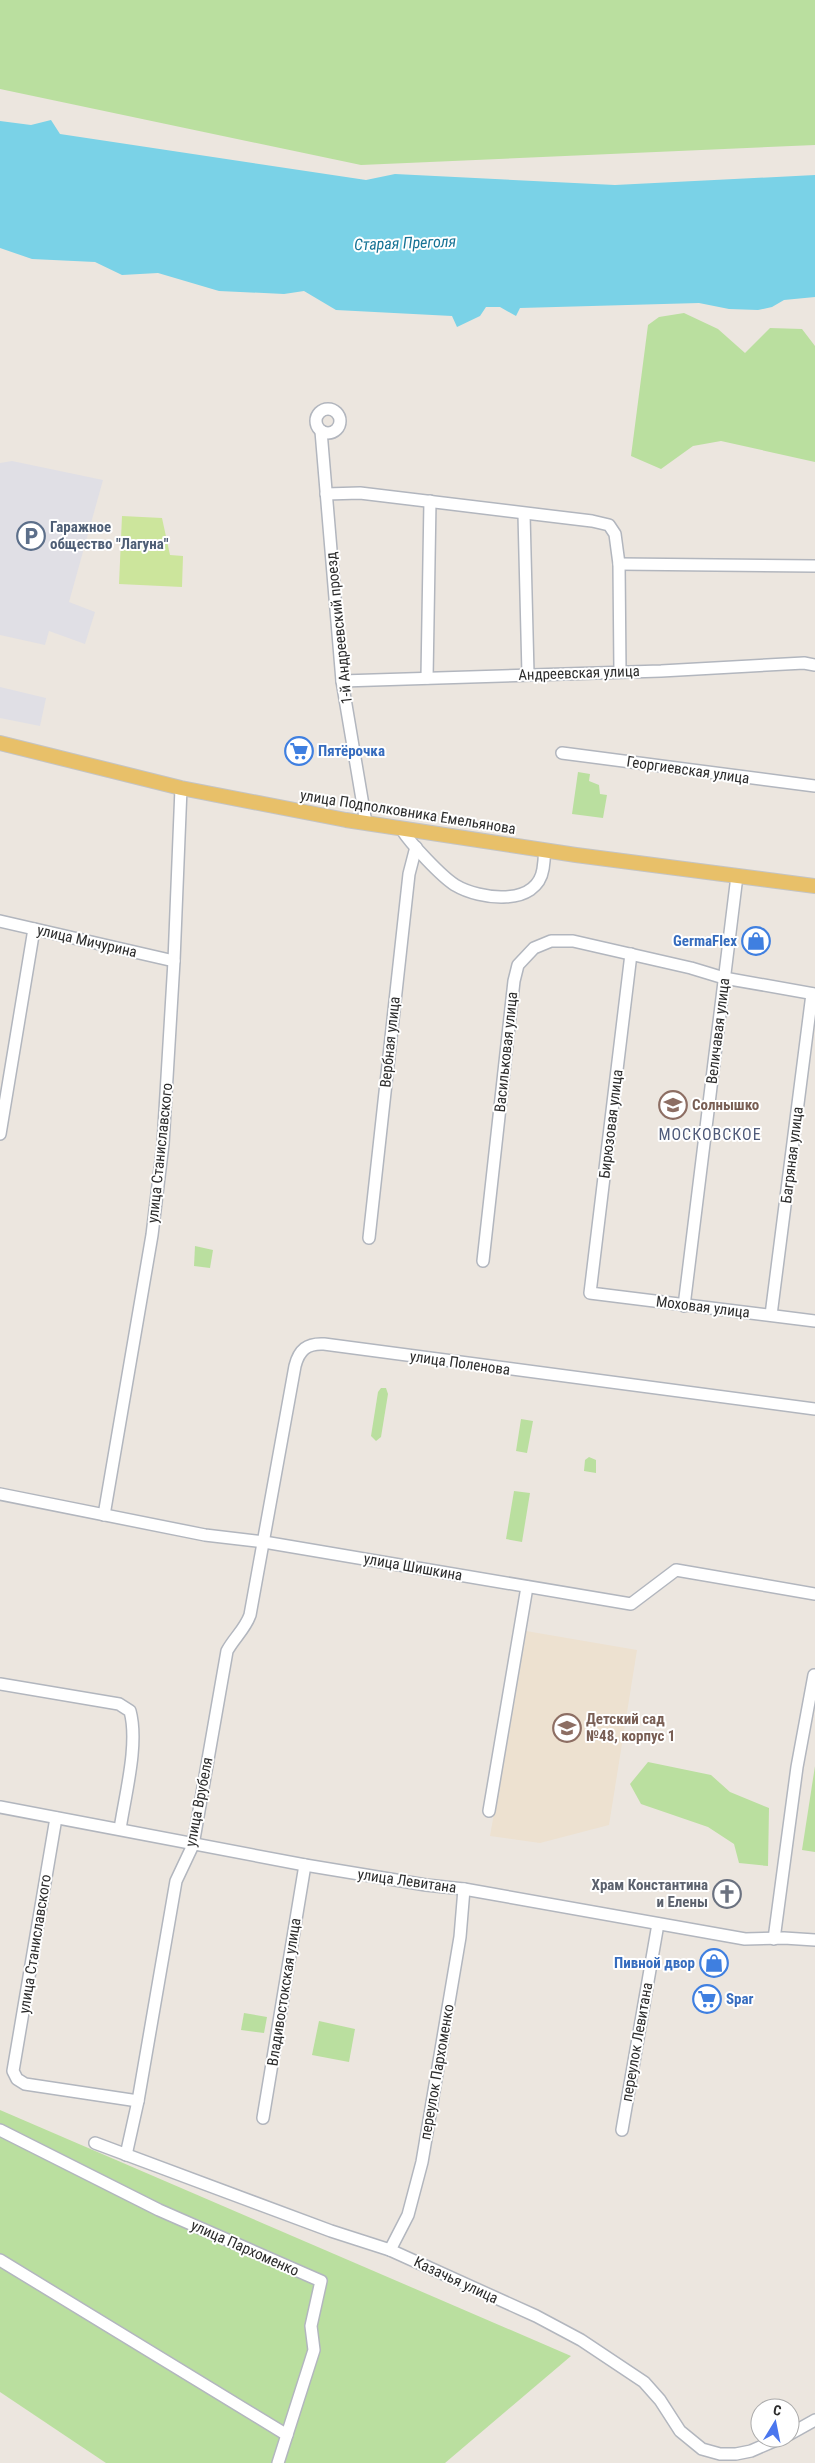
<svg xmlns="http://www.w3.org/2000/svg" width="815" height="2463" viewBox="0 0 815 2463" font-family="'Roboto Condensed',sans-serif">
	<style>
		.industrial { fill: #e0dfe5 }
		.education { fill: #ede1d0 }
		.green { fill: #badf9f }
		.pitch { fill: #cce59c }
		.water { fill: #7ad2e7 }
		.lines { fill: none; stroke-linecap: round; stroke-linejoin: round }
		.minor-casing { stroke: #b2b6be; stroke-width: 14 }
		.major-casing { stroke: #c4c4c4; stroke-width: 16 }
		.minor { stroke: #fff; stroke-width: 11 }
		.major { stroke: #e8c069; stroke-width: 14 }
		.labels { text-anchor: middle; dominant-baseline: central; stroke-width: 4; stroke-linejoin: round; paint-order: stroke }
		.service-label { font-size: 15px; font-weight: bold; fill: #4e5e75; stroke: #fff; text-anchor: start }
		.street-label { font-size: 15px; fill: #2c2c2c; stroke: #fff }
		.shop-label { font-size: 15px; font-weight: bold; fill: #366cbe; stroke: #fff; text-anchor: start }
		.education-label { font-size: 15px; font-weight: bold; fill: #785e54; stroke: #fff; text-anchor: start }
		.worship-label { font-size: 15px; font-weight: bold; fill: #5b616d; stroke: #fff; text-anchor: end }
		.water-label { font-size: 16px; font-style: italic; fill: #177395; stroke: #fff }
		.neighbourhood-label { font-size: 16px; letter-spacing: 1px; fill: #4f5a7a; stroke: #fff }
	</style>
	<rect width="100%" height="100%" fill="#ece6df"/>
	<g class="industrial">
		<path d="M12,461L103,480L69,602L95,612L85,644L49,631L45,645L0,635V463Z"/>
		<path d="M0,687L46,698L40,726L0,718Z"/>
	</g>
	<path class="education" d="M526,1631L637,1650L609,1825L540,1843L490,1836Z"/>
	<g class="green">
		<path d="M0,0H815V145L361,165L0,89Z"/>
		<path d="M684,313L718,329L745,353L770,328L802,329L815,346V462L721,441L693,446L661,469L631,456L648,325L659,317Z"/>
		<path d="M578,772L590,774L589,781L599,785L600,794L607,795L603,818L572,814Z"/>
		<path d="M195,1246L213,1250L210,1268L194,1266Z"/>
		<path d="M381,1388H386L388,1394L381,1437L376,1441L371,1436L378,1392Z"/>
		<path d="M521,1419L533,1421L527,1453L516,1451Z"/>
		<path d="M589,1457L596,1460V1473L584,1471L585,1460Z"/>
		<path d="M514,1491L530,1493L522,1542L506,1539Z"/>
		<path d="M648,1762L711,1775L730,1792L769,1808L768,1866L739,1863L734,1844L708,1827L641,1804L630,1784Z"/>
		<path d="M815,1766V1852L802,1850Z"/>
		<path d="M244,2013L267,2017L264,2033L241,2030Z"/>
		<path d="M319,2021L355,2029L349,2062L312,2055Z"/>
		<path d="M0,2110L571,2356L445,2463H106L0,2392Z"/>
	</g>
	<path class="pitch" d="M122,516L162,518L170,555L183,556L182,587L119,584Z"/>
	<path class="water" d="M51,120L60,134L366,180L395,174L615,185L815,175V297L784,300L772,307L758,310L729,309L699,303L520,308L516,316L500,307H486L480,316L457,327L452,316L336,310L304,291L284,294L219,291L158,273L122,275L95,262L32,259L0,248V121L31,125Z"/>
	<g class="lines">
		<defs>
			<g id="minor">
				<circle cx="328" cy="421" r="12"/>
				<path d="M321,431L342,681L366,823"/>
				<path d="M326,494L360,493L592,521L609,525L615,534L619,564L620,672"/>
				<path d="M524,514L528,674"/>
				<path d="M619,564L815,566"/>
				<path d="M427,678L430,501"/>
				<path d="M342,681L661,671L804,663L815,665"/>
				<path d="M562,753L815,786"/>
				<path d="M402,830C411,844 441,876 455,885C480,900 537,907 543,869C544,862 545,856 544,850"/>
				<path d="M0,921L174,961"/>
				<path d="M631,954L590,1293L815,1321"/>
				<path d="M0,1134L34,929"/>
				<path d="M369,1238L409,874L416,847"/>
				<path d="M483,1261L514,981L518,965L534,948L551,941H573L691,968L724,978L815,994"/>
				<path d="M684,1306L737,876"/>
				<path d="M771,1315L812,994"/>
				<path d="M0,1494L205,1535L264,1542L631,1604L676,1570L815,1594"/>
				<path d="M104,1515L152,1235L163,1144L174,961L181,788"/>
				<path d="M0,1684L119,1704L130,1711C139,1744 125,1795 120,1829"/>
				<path d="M0,1807L305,1865L426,1885L464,1889L745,1939L784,1938L815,1940"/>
				<path d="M489,1811L527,1587"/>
				<path d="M56,1818L13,2071L17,2079L25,2084L138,2101"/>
				<path d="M774,1939L797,1767L814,1675"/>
				<path d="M263,2118L305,1865"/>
				<path d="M0,2130L159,2210L321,2281L311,2326L314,2350L278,2463"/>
				<path d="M622,2130L658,1924"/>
				<path d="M95,2143L331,2231L390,2250L536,2316L581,2340L644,2382L660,2400L680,2431L702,2449L720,2454H736L751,2451L781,2438"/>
				<path d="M126,2155L138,2101L176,1881L193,1845L227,1651C234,1638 245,1629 250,1615L295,1366C299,1350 307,1343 324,1344L815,1409"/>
				<path d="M390,2250L408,2215L422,2162L460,1937L464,1889"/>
				<path d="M0,2260L287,2435"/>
				<path d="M790,2434L815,2420"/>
			</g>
			<path id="major" d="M0,743L181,788L346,820L576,855L815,886"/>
		</defs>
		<use href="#minor" class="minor-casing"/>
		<use href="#major" class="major-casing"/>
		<use href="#minor" class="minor"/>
		<use href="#major" class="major"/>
	</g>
	<defs>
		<symbol id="parking-ring" viewBox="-11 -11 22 22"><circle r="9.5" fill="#fff" stroke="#5c6f8a" stroke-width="1.5"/><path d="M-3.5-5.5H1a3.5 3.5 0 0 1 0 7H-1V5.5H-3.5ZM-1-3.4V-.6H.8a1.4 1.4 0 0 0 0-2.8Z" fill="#5c6f8a"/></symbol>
		<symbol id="supermarket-ring" viewBox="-11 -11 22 22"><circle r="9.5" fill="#fff" stroke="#3f7fe0" stroke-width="1.5"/><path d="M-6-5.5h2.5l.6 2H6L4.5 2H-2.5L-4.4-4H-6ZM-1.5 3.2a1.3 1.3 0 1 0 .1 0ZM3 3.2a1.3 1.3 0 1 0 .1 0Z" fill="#3f7fe0"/></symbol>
		<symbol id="shop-ring" viewBox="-11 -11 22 22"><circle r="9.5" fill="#fff" stroke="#3f7fe0" stroke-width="1.5"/><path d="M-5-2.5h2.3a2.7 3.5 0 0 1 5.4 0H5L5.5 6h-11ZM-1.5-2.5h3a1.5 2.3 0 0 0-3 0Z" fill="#3f7fe0"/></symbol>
		<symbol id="school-ring" viewBox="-11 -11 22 22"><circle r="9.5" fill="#fff" stroke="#8d6e63" stroke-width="1.5"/><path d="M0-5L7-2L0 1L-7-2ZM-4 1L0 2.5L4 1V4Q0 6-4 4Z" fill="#8d6e63"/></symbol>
		<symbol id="church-ring" viewBox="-11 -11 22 22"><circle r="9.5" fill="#fff" stroke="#6b7280" stroke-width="1.5"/><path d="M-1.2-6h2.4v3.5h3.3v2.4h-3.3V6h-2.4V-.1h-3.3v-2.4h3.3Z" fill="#6b7280"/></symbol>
	</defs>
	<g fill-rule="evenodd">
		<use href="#parking-ring" x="15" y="520" width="32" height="32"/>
		<use href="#supermarket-ring" x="283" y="735" width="32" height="32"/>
		<use href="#shop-ring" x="740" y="925" width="32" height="32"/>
		<use href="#school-ring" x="657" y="1089" width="32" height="32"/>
		<use href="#school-ring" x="551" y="1712" width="32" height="32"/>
		<use href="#church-ring" x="711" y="1878" width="32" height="32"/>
		<use href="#shop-ring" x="698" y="1947" width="32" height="32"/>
		<use href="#supermarket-ring" x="691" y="1983" width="32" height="32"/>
	</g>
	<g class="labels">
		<g class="service-label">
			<text x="50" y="527">Гаражное<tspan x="50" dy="17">общество "Лагуна"</tspan></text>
		</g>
		<g class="street-label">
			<text transform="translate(339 628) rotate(-96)">1-й Андреевский проезд</text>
			<text transform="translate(579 673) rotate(-2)">Андреевская улица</text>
			<text transform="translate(688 770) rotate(8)">Георгиевская улица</text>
			<text transform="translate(408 812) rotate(9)">улица Подполковника Емельянова</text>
			<text transform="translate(87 941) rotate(13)">улица Мичурина</text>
			<text transform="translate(718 1031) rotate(-83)">Величавая улица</text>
			<text transform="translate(390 1042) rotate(-84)">Вербная улица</text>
			<text transform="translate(506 1052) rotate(-84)">Васильковая улица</text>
			<text transform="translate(611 1124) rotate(-83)">Бирюзовая улица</text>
			<text transform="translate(160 1153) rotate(-84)">улица Станиславского</text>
			<text transform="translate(792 1155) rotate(-83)">Багряная улица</text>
			<text transform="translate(703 1307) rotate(7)">Моховая улица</text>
			<text transform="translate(460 1363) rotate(8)">улица Поленова</text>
			<text transform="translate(413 1567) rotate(10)">улица Шишкина</text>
			<text transform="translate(199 1802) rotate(-79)">улица Врубеля</text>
			<text transform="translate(407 1881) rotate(8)">улица Левитана</text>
			<text transform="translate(35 1944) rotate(-81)">улица Станиславского</text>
			<text transform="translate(284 1992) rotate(-81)">Владивостокская улица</text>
			<text transform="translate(637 2042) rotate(-80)">переулок Левитана</text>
			<text transform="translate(437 2072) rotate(-80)">переулок Пархоменко</text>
			<text transform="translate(245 2248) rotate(24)">улица Пархоменко</text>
			<text transform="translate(456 2280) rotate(25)">Казачья улица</text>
		</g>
		<g class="shop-label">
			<text x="318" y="751">Пятёрочка</text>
			<text x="737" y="941" text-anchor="end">GermaFlex</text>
			<text x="695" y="1963" text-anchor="end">Пивной двор</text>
			<text x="726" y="1999">Spar</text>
		</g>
		<g class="education-label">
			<text x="692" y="1105">Солнышко</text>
			<text x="586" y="1719">Детский сад<tspan x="586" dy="17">№48, корпус 1</tspan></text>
		</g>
		<g class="worship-label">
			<text x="708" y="1885">Храм Константина<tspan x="708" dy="17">и Елены</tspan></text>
		</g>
		<g class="water-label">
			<text transform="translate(405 243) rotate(-2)">Старая Преголя</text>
		</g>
		<g class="neighbourhood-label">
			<text x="710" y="1134">МОСКОВСКОЕ</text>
		</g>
	</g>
	<g transform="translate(775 2423) rotate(10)"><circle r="24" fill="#ffffff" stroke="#ababab"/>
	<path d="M0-4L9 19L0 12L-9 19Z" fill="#4a76ee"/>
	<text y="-8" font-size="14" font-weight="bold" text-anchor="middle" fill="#2c2c2c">С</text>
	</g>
</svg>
